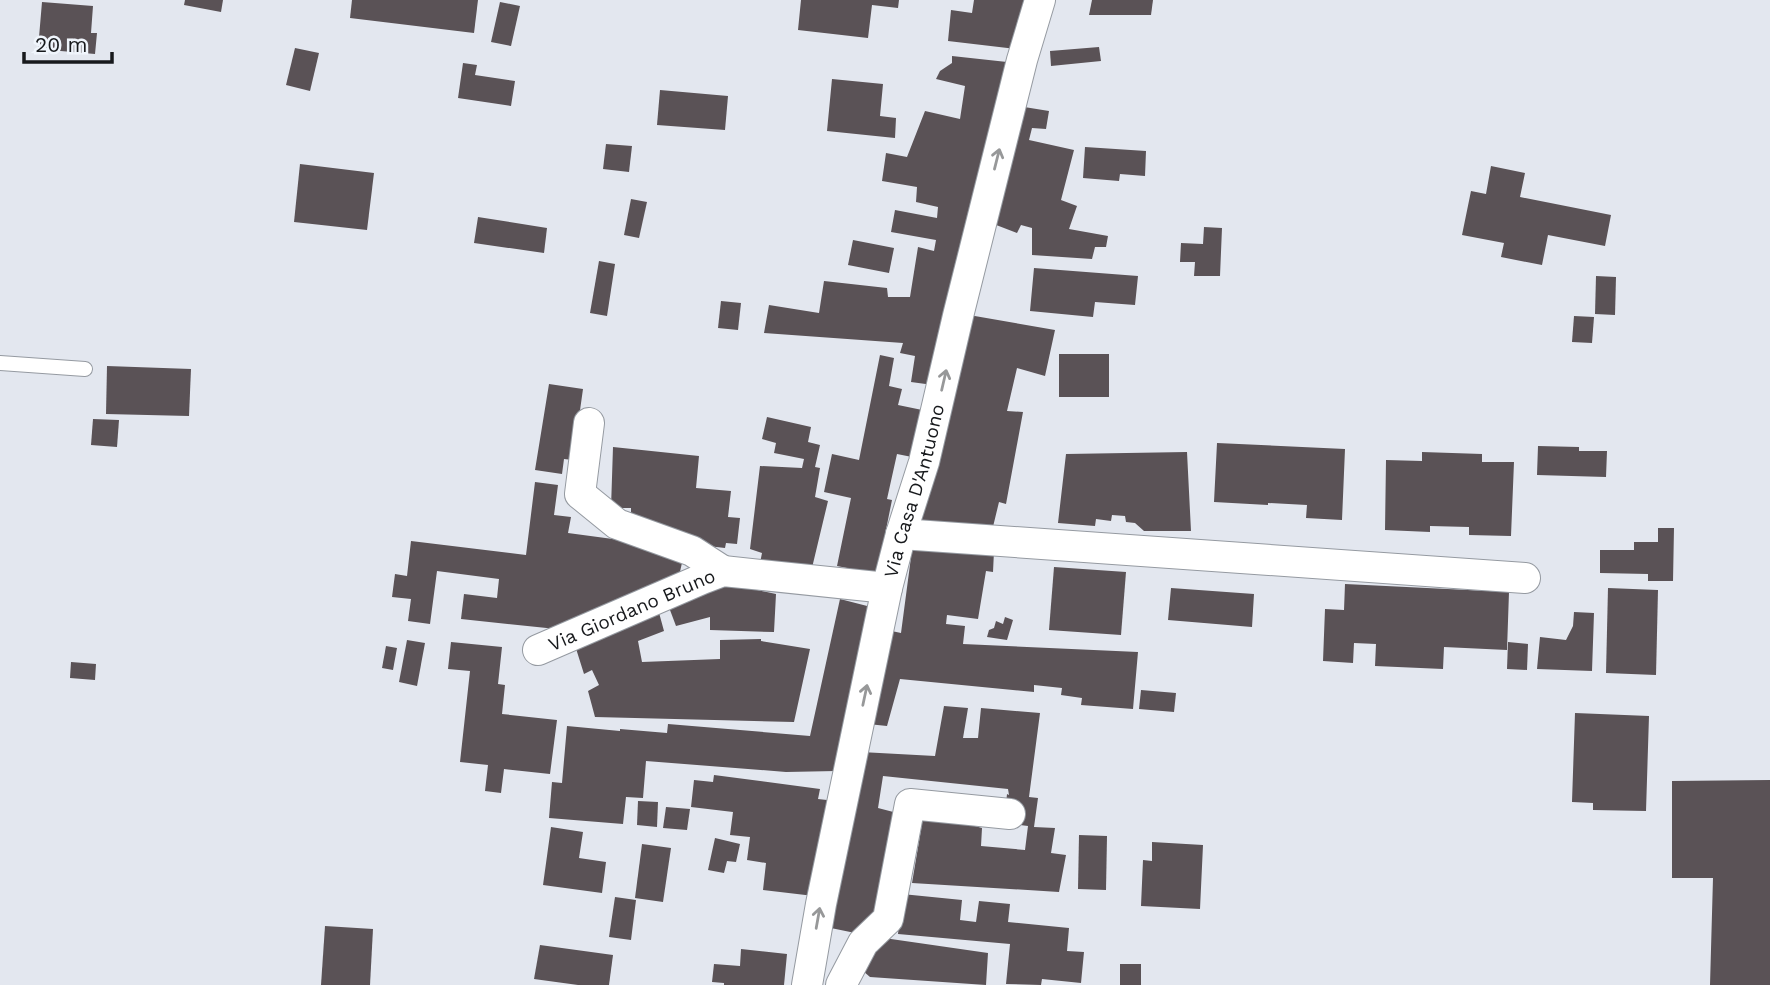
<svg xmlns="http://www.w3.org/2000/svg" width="1770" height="985" viewBox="0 0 1770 985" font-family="'Work Sans',sans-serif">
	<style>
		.building { fill: #5a5256 }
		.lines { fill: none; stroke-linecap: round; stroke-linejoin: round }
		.lane-casing { stroke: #959aa1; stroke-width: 16 }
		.street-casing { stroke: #959aa1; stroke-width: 32 }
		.lane { stroke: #fff; stroke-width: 14 }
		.street { stroke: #fff; stroke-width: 30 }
		.oneway { stroke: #979899 }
		.labels { text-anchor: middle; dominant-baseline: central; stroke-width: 7; stroke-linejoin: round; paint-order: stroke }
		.street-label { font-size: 19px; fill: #17191c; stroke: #f0f5fc }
	</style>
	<rect width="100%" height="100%" fill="#e3e7ef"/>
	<g class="building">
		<path d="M185,0H223L221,12L184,5Z"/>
		<path d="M352,0H478L474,33L350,18Z"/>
		<path d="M801,0H899L898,8L872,5L868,38L798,30Z"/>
		<path d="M974,0H1029L1016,49L948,41L951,10L972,13Z"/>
		<path d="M1092,0H1153L1151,15H1089Z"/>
		<path d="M42,2L93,6L91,33H97L95,54L38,49Z"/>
		<path d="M500,2L520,6L511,46L491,42Z"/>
		<path d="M1099,47L1101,61L1051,66L1050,51Z"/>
		<path d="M295,48L319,53L310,91L286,85Z"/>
		<path d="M952,56L1007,62L933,385L911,382L915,356L900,353L903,343L764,333L769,305L819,313L824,281L887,288L888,297H910L918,247L934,251L936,240L891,232L895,210L937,218L938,207L916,202L917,187L882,181L886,153L907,157L925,111L960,119L965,86L936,79L940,71L952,63Z"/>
		<path d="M463,63L477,65L475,75L515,81L511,106L458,98Z"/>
		<path d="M832,79L883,84L880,116L896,118L895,138L827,131Z"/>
		<path d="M660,90L728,96L725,130L657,125Z"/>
		<path d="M1018,106L1049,111L1046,129L1032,128L1029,140L1074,150L1061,200L1077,206L1069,229L1108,236L1106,247H1095L1092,259L1032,255V228L1021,225L1017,233L991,223Z"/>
		<path d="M606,144L632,146L629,172L603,169Z"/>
		<path d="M1085,147L1146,151L1145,176L1120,174L1119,181L1083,178Z"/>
		<path d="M300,164L374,173L367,230L294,222Z"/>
		<path d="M1491,166L1525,173L1520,197L1611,215L1605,246L1548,235L1542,265L1501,257L1504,243L1462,235L1471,191L1486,194Z"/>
		<path d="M631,199L647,202L639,238L624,235Z"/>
		<path d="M478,217L547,228L544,253L474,243Z"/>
		<path d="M1204,227L1222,228L1220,276H1194L1195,262H1180L1181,243L1203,244Z"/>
		<path d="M853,240L894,248L889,273L848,265Z"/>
		<path d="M599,261L615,264L607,316L590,313Z"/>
		<path d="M1034,268L1138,276L1135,305L1095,302L1093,317L1030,311Z"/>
		<path d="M1596,276L1616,277L1615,315L1595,314Z"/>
		<path d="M721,301L741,303L738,330L718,328Z"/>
		<path d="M969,315L1055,330L1045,376L1017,368L1007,411L1023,412L1006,504L999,502L991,535L919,528Z"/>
		<path d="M1574,316L1594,317L1592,343L1572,342Z"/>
		<rect x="1059" y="354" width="50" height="43"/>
		<path d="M880,355L894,358L889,386L902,389L898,405L927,411L917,458L897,454L887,499L892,500L877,574L837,566L851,498L824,492L832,454L859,460Z"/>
		<path d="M107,366L191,369L189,416L106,414Z"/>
		<path d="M549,384L583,389L573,460L564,459L562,474L535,470Z"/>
		<path d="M767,417L811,427L808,442L820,445L815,467L820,468L815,497L828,501L811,572L760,563L762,553L750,549L760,466L802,468L804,459L774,453L776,443L762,439Z"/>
		<path d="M93,419L119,420L117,447L91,445Z"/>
		<path d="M1217,443L1345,449L1342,520L1306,518L1307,505L1268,503V505L1214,502Z"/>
		<path d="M1538,446L1579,447V451H1607L1606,477L1537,475Z"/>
		<path d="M613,447L699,456L696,488L731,491L728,517L740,518L737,544L726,543L725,548L682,543L631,516V508H611Z"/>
		<path d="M1187,452L1191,531H1144L1135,523L1126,522L1125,516L1112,515L1111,521L1096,519L1095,526L1058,523L1066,454Z"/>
		<path d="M1422,452L1482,454V462H1514L1511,536L1469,535V527L1430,526V532L1385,530L1386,460L1422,461Z"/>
		<path d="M535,482L558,485L554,515L571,517L568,533L665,546L684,554L677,585L566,630L461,619L464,594L497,598L499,579L437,571L430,624L408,621L411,599L392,597L395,574L407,576L411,541L526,555Z"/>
		<path d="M1658,528H1674L1673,581H1648V574L1600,573V550H1634V542H1658Z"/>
		<path d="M913,542L994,551L993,572L986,571L978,619L947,615L946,624L965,626L963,644L1138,652L1133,709L1081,705L1082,698L1061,695L1062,688L1034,685V692L900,679L887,726L868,724L887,630L901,633Z"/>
		<path d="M1054,567L1126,572L1121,635L1049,630Z"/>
		<path d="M729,584L776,594L774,632L710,630V617L676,626L667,602Z"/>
		<path d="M1345,584L1509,592L1507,650L1444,647L1443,669L1375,666L1376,644L1354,643L1353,663L1323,661L1325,609L1344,610Z"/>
		<path d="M1171,588L1254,594L1252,627L1168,620Z"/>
		<path d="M1608,588L1658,590L1656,675L1606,673Z"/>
		<path d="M840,599L871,607L836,771L786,772L646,761L643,798L626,797L623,824L549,818L552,782L562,783L567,726L620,731V729L667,733L668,724L810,736Z"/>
		<path d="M658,609L664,631L638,641L642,662L720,659V640L761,639V641L810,649L794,722L595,717L588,691L599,685L592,670L584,674L573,639Z"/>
		<path d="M1574,612L1594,613L1592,671L1537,669L1540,637L1566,640L1573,626Z"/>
		<path d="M1005,617L1013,620L1007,640L987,637L989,630L994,628L996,621L1003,624Z"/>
		<path d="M407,640L425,643L417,686L399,682Z"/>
		<path d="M451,642L502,647L498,684L505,685L502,714L557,720L550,774L504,769L501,793L485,791L488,765L460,762L470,671L448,669Z"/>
		<path d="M1508,642L1528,644L1527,670L1507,669Z"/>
		<path d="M386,646L397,648L393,670L382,668Z"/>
		<path d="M71,662L96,664L95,680L70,678Z"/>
		<path d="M1141,690L1176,693L1174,712L1139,709Z"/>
		<path d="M944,706L968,708L963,738H978L981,708L1040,713L1029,797L1038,798L1034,827L1055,828L1051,853L1066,855L1059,892L912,883L924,812L982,828L981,846L1025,850L1028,826L1004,823L1007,794L1009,795L1008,789L883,776L878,808L901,814L877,924L860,934L826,927L861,752L935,756Z"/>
		<path d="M1575,713L1649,716L1646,811L1593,810V803L1572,802Z"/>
		<path d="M714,775L820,789L818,799L827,800L814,896L763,890L766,863L747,860L750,837L730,835L733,812L691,807L694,780L713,782Z"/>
		<path d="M1770,780V985H1710L1713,878H1672V781Z"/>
		<path d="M638,801L658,802L657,827L637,825Z"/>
		<path d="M666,807L690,809L687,830L663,828Z"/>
		<path d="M551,827L583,832L579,858L606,862L602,893L543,885Z"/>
		<path d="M1079,835L1107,836L1106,890L1078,889Z"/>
		<path d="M715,838L740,844L736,862L727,861L724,873L708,870Z"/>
		<path d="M1152,842L1203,845L1200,909L1141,906L1143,860L1152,861Z"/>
		<path d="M642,844L671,848L663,902L635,898Z"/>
		<path d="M902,894L962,900L960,920L976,922L979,901L1010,904L1008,922L1069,928L1067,951L1084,952L1081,983L1042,979L1041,985L1006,984L1010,944L898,934Z"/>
		<path d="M615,897L636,900L631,940L609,937Z"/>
		<path d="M325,926L373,929L370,985H321Z"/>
		<path d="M884,938L988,953L986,985L870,977L863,971Z"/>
		<path d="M540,945L613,955L609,985H578L534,979Z"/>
		<path d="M741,949L787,954L784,985H724V983L712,982L714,964L740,966Z"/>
		<rect x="1120" y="964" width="21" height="21"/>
	</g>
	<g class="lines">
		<defs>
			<path id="lane" d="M0,363L85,369"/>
			<g id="street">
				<path d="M589,423L580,494L617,524L692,551L723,571"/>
				<path d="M901,534L1525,578"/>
				<path id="s1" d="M538,650L702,579L723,571L887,588"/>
				<path id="s2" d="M807,985L821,904L887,588L901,534L924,462L958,316L1022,60L1040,0"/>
				<path d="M841,985L863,943L888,919L910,804L1010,814"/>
			</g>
		</defs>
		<use href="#lane" class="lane-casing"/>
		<use href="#street" class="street-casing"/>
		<use href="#lane" class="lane"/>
		<use href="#street" class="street"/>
	</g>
	<defs><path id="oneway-shaft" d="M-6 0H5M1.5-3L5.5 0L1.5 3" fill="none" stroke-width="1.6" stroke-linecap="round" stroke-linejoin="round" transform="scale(1.75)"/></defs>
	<g class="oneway">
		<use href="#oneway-shaft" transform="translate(997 159) rotate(-76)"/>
		<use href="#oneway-shaft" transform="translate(944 380) rotate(-77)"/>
		<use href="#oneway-shaft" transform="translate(865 695) rotate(-78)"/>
		<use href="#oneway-shaft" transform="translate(818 918) rotate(-80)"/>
	</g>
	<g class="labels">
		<g class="street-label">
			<text stroke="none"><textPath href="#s2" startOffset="506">Via Casa D'Antuono</textPath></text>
			<text stroke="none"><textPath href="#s1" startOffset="102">Via Giordano Bruno</textPath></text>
		</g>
	</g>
	<path d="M24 52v10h88v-10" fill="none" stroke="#17191c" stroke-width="3.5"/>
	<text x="35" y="52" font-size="21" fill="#17191c" stroke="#f0f5fc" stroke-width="5" paint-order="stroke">20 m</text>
</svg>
